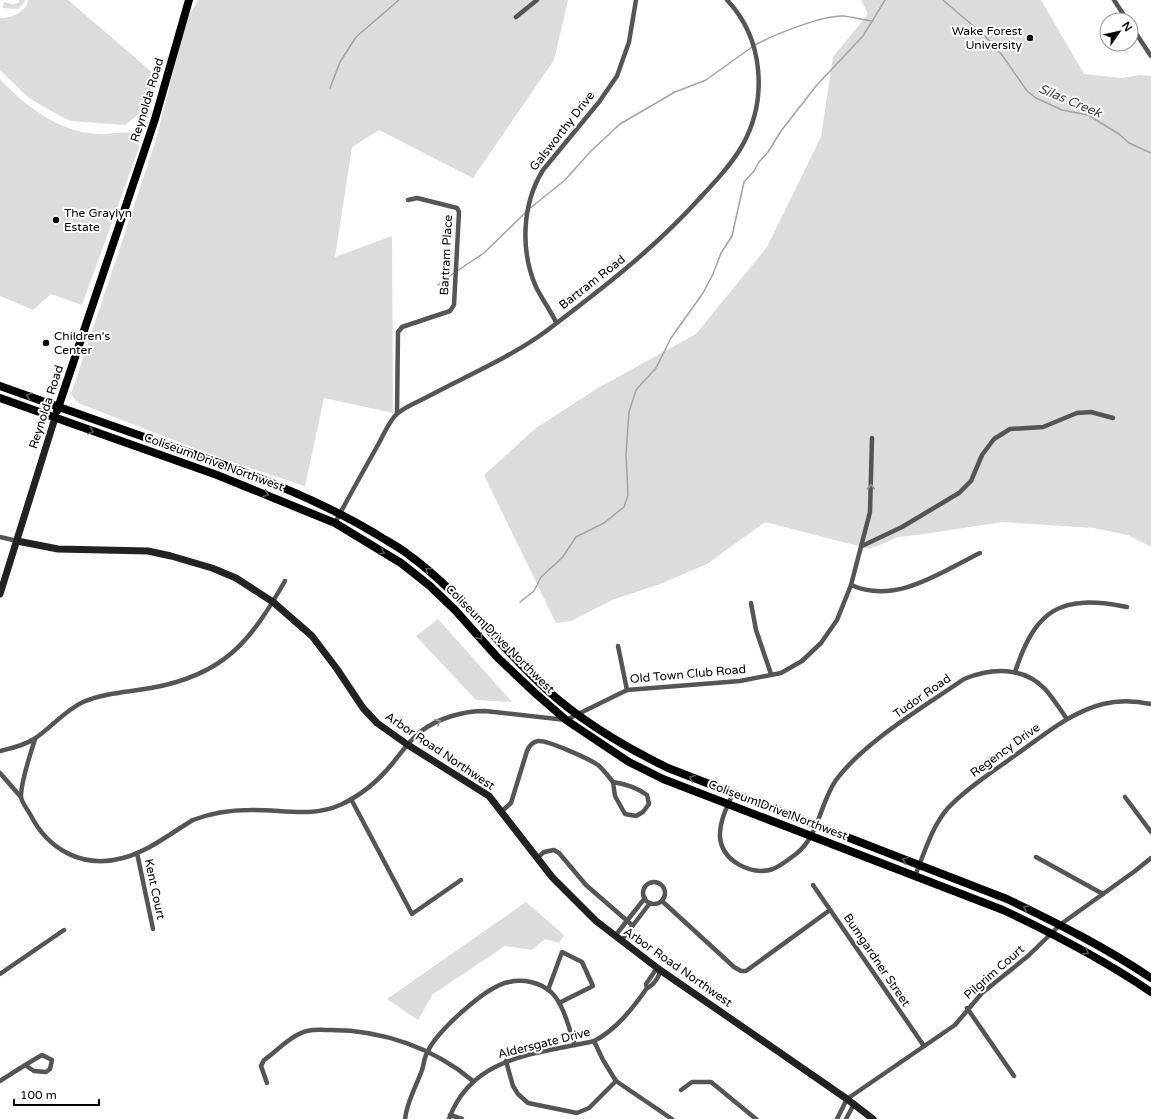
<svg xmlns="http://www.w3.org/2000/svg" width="1151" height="1119" viewBox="0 0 1151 1119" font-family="'Varela Round',sans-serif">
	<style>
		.green { fill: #dcdcdc }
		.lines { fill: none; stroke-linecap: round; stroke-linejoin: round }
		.stream { stroke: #a3a3a3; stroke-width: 1.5 }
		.street { stroke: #555; stroke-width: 4.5 }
		.secondary { stroke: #222; stroke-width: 7 }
		.primary { stroke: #000; stroke-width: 8 }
		.oneway { stroke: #595959 }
		.oneway2 { stroke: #999 }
		.poi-dot { fill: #000; stroke: #fff; stroke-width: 1.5 }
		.labels { text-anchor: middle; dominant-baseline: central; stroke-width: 4; stroke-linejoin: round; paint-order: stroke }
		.poi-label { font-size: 12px; fill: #000; stroke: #fff; text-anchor: start }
		.street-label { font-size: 12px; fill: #000; stroke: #fff }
		.water-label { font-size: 13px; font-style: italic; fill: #444; stroke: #fff }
	</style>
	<rect width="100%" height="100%" fill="#fff"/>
	<g class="green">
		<path d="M19,0H25L24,3L18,9L3,8L4,2L12,4L18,3Z"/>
		<path d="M28,0H68L160,79L152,86L144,100L139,114L125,125L71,121L60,116L29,98L0,70V18C10,19 28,11 28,0Z"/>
		<path d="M198,0H568L554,60L473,178L379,130L352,147L335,257L392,236L393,413L324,398L305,486L223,459L78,403L71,394L155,143L187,19Z"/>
		<path d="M861,0H1041L1084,74L1122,78L1139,75L1151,76V547L1128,535L1094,528L1002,522L917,535L898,537L870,549L765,522L707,564L660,584L612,600L571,621L556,623L484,475L536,428L598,388L696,334L767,247L821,137L833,57L868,14Z"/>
		<path d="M0,79C26,107 59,132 98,134C109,135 121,131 132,133L131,136L136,144L140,145L82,305L51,294L33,310L0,296Z"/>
		<path d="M438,619L512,702L476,700L416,636Z"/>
		<path d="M526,902L564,935L559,943L545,939L532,950L505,946L433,994L418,1020L387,999Z"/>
	</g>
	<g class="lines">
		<g class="stream">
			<path d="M943,0L985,36L1002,55L1027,91L1036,98L1062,110L1088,115L1119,134L1129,143L1151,153"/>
			<path d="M755,45C773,35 823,15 843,16C853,17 863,20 873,21"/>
			<path d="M330,88L340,62L356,37L399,0"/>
			<path d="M529,209L565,180L591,151L620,124L675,92L706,80L752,47"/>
			<path d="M457,271L484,253L525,213"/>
			<path d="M438,285L454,273"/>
			<path d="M520,602L534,591L541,577L562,558L576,537L604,523L624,507L628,495L626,454L629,412L636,390L656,368L671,338L703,293L713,274L721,253L732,236L744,182L754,171L759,162L768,152L781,131L816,86L863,36L885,0"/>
		</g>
		<g class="street">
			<path d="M1114,0L1127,20"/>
			<path d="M516,17L537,0"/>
			<path d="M1131,26L1151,56"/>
			<path d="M556,322C550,310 542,299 536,287C520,250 522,204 543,170L599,102L617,76L629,42L636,0"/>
			<path d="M397,413L398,332L402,327L450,311L454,305L459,212L457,208L417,198L408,200"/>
			<path d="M335,523C349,496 364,470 379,443C384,434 390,419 398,413C407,406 418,402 427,397C466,376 509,358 545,332C599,291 653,250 699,199C714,183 731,165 742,146C768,100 764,39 727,0"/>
			<path d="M0,537L17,541"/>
			<path d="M862,546L902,527L959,493L971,481L982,455L994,439L1010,429L1043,427L1077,413L1091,412L1113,418"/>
			<path d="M851,585C896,605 941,572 980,553"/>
			<path d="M751,603L756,630L771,674"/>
			<path d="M618,646L627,690"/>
			<path d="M1015,672C1036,608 1061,594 1127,607"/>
			<path d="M35,739C30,756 22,777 21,795C20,800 27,809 30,814C48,850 83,869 123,858C149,851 171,833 193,820C211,813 231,810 250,810C280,809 311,818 340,805C360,796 378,781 392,764C401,753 409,741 420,732C438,718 463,711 485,711L566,720L627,690L740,681L781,673L802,661L821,643L837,620L851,585L870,512L872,438"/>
			<path d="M0,751C12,748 23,746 34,739C51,728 64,711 83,702C103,693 129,692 151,688C224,675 250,642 285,581"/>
			<path d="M0,773L20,796"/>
			<path d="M613,782C626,784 636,787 647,795L649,804L643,812L636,816L625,814L615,796Z"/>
			<path d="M733,793C727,807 719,822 720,837C722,861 751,876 773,869C781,866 789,859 796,854C819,836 820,803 836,780C865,741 924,707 964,679C991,668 1023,666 1045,689C1053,698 1060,709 1067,719"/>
			<path d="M1125,797L1151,832"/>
			<path d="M351,799L412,914L461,880"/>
			<path d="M502,811L511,803L527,751C529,746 532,742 538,741C548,740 589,759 598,765C604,770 608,776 613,782"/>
			<path d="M137,853L153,929"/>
			<path d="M1036,857L1103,894"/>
			<path d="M537,858L544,852L554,850L559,853L586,885L632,925"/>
			<path d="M915,876C924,854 932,826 948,808C968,787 994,771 1017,754C1044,735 1071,712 1103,704C1119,700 1136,701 1151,704"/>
			<circle cx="654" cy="893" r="11"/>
			<path d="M813,885L924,1046"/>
			<path d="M662,901L734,967L741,971H746L830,910"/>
			<path d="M615,936L645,898"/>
			<path d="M621,941L650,903"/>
			<path d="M0,974L64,930"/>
			<path d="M647,988L646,984L655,971L660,970"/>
			<path d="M548,990L562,952L582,962L593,986L559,1003"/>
			<path d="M967,1008L1014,1076"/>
			<path d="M594,1041L603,1060L616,1081L672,1119"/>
			<path d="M506,1061L513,1086L518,1094L528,1103L577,1113L589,1108L616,1081"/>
			<path d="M0,1081C14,1072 28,1063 42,1055L52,1060L50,1069L46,1072L34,1071L25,1065"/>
			<path d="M267,1083L261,1066L264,1060C277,1051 291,1035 307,1031C315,1029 324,1030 331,1030C382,1030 434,1048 473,1081"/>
			<path d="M681,1090L692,1082H711L756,1119"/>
			<path d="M450,1115L462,1119"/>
			<path d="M405,1119C407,1101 416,1087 422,1070C424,1065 424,1058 427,1053C436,1032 486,986 509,982C523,979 541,982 552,993C564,1005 569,1029 575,1045"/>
			<path d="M449,1119C472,1055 538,1054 594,1041C616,1030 633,1008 647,988C653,986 660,976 660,970"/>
			<path d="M837,1119L847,1099L955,1025L982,993L1028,956L1061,924L1135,871L1151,858"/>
			<path d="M846,1119L854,1104"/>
		</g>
		<g class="secondary">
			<path d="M17,541L58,549L148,551L171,556L212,568L236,578L273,602L312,636L337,669L363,708L377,723L408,745L489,796L552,877L596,921L660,970L847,1099L873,1119"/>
			<path d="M0,594L55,418"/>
		</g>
		<g class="primary">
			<path d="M0,386C62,408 123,430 185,451C251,474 316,498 376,534C387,541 399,547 409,555C461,593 499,646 546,689C582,722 625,747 668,768L1007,899C1057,923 1105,947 1151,978"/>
			<path d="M0,398L217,475L335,523L401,563L430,586L455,610L497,657L535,693L566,720L629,762L663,779L1003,910C1054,934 1104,960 1151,992"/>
			<path d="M57,411L155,119L189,0"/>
		</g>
	</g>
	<defs><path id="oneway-chevron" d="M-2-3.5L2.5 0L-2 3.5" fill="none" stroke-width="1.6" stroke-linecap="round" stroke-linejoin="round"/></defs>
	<g class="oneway">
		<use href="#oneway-chevron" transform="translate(29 396) rotate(-161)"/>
		<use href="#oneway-chevron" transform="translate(91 431) rotate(19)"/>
		<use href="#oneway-chevron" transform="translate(266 494) rotate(21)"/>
		<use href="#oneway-chevron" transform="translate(382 552) rotate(31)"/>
		<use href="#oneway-chevron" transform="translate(428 570) rotate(-141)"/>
		<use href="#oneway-chevron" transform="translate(480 637) rotate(48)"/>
		<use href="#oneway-chevron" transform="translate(692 778) rotate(-159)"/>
		<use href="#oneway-chevron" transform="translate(905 860) rotate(-159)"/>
		<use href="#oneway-chevron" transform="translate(1026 908) rotate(-155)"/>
		<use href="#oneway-chevron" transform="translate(1086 952) rotate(29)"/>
	</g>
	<g class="oneway2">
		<use href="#oneway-chevron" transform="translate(871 487) rotate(-88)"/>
		<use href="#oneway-chevron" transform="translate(438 722) rotate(-25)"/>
	</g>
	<g class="poi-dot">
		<circle cx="1030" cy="38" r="4"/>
		<circle cx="56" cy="220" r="4"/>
		<circle cx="46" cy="343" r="4"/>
	</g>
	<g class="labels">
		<g class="poi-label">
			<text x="1022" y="31" text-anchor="end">Wake Forest<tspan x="1022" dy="14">University</tspan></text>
			<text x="64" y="213">The Graylyn<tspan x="64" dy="14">Estate</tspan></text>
			<text x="54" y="336">Children's<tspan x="54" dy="14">Center</tspan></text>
		</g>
		<g class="street-label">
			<text transform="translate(147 100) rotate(-73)">Reynolda Road</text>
			<text transform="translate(562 131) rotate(-52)">Galsworthy Drive</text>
			<text transform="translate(446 255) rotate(-87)">Bartram Place</text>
			<text transform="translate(592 282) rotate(-38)">Bartram Road</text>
			<text transform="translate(46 407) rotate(-72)">Reynolda Road</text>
			<text transform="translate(214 462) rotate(20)">Coliseum Drive Northwest</text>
			<text transform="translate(500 639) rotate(45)">Coliseum Drive Northwest</text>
			<text transform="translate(688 674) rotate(-5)">Old Town Club Road</text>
			<text transform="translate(922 696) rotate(-35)">Tudor Road</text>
			<text transform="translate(1005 750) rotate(-36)">Regency Drive</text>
			<text transform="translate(440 751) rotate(34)">Arbor Road Northwest</text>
			<text transform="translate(778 810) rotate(21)">Coliseum Drive Northwest</text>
			<text transform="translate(155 889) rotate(78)">Kent Court</text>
			<text transform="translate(877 960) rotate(56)">Bumgardner Street</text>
			<text transform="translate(678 967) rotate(35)">Arbor Road Northwest</text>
			<text transform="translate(994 972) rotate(-41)">Pilgrim Court</text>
			<text transform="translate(544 1043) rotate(-14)">Aldersgate Drive</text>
		</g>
		<g class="water-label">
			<text transform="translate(1070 101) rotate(23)">Silas Creek</text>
		</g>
	</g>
	<g transform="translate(1119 32) rotate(56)"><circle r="19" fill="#ffffff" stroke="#999999"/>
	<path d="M0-3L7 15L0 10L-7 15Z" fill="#000000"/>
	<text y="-6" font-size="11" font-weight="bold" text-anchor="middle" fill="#000000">N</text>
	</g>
	<path d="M14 1099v6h85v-6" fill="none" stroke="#000000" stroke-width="2"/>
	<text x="20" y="1099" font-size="12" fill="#000000" stroke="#ffffff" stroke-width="3" paint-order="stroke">100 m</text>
</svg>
